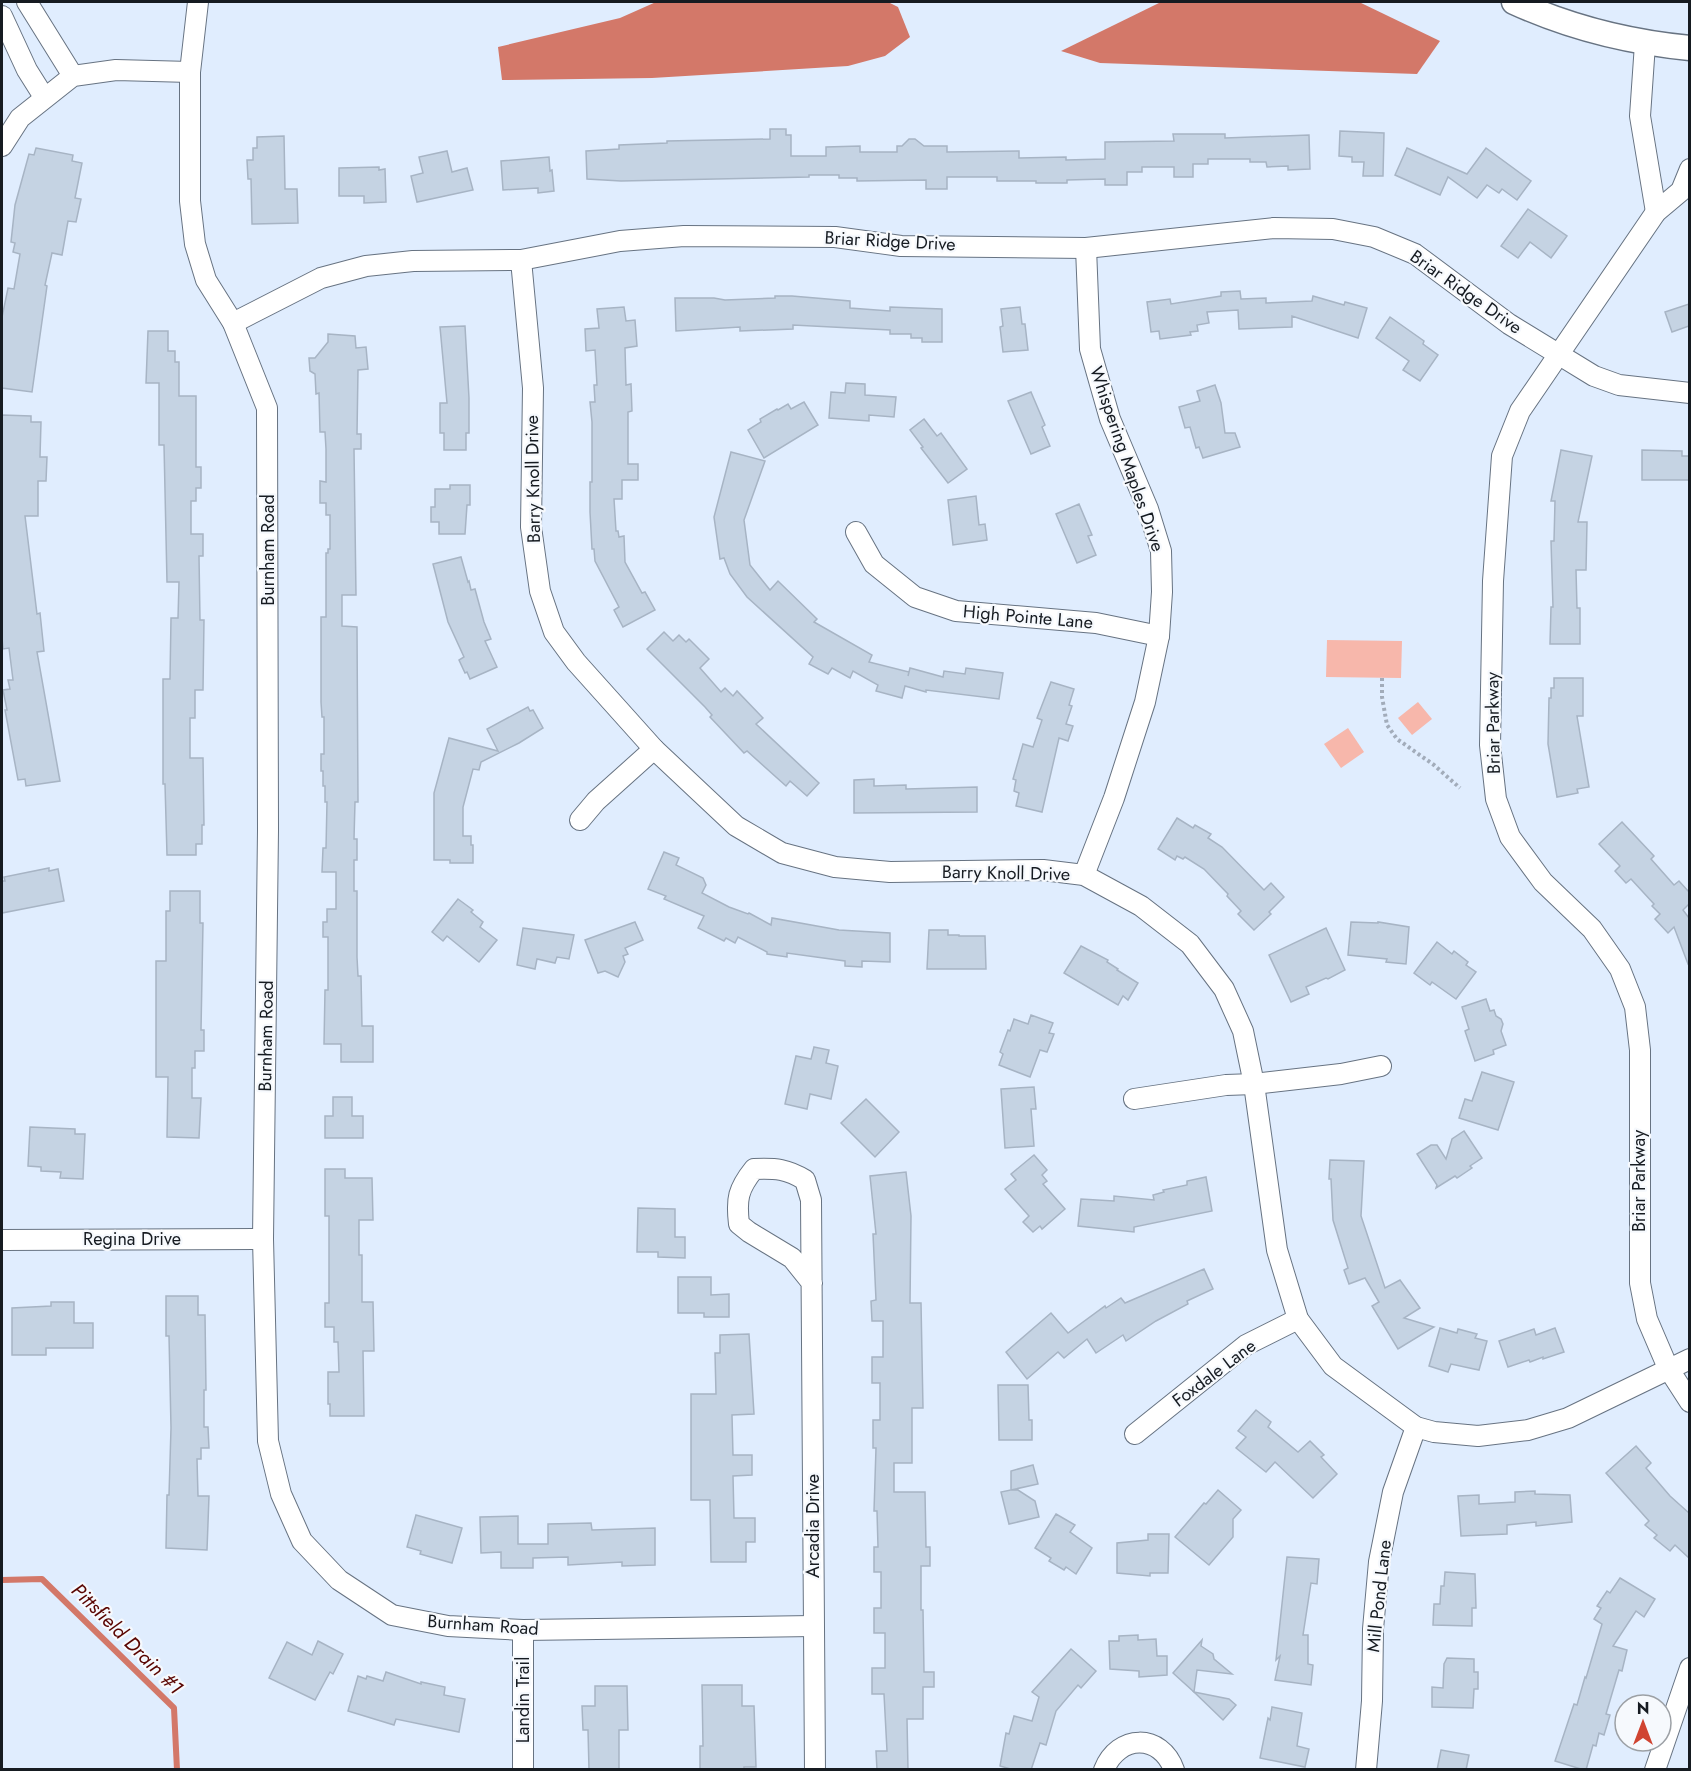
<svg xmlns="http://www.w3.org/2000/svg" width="1691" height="1771" viewBox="0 0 1691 1771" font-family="Jost,sans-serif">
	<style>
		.green { fill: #f7b7ab }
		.water { fill: #d37869 }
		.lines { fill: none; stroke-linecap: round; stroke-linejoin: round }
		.stream { stroke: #d37869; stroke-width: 6 }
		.building { fill: #c5d3e3; stroke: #a7b4c4; stroke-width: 1.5 }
		.minor-casing { stroke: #677382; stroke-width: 22 }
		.tertiary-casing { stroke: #677382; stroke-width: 27 }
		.path { stroke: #a2acba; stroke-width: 4; stroke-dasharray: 3 3; stroke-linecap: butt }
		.minor { stroke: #fff; stroke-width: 20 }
		.tertiary { stroke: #fff; stroke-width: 24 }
		.labels { text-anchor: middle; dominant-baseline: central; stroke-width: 4.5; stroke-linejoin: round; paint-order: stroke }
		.street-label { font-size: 18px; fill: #161b21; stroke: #f6f9fd }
		.water-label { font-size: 20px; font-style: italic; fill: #590400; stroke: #f6f9fd }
	</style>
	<rect width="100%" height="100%" fill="#e0edfe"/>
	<g class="green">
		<path d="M1327,640L1402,641L1401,678L1326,677Z"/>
		<path d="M1418,702L1432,719L1412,735L1398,718Z"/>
		<path d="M1348,728L1364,752L1341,768L1324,744Z"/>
	</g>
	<g class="water">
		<path d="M656,2H888L898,7L910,37L885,56L848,66L652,78L502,80L498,47L620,18Z"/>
		<path d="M1161,2H1359L1440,41L1417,74L1100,63L1061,51Z"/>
	</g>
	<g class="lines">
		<path class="stream" d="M2,1580L42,1579L174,1708L177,1770"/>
	</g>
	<g class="building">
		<path d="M770,129H786V135H791V156H826V147L860,146V152H897V146H902L909,139H915L924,146H947V152L1019,151V158L1066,157V160L1105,159V142L1174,141L1173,134H1225V138L1309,135L1310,169L1288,170V166L1267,167L1266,162H1250V159H1208V164H1193V177H1174V167H1142V172H1127V185H1105V179L1067,180V183H1036V181H997V177H947V189H926V180L857,181V178H839V175H809V177L621,181L587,179L586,151L619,149V145L667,143V141L770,139Z"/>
		<path d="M1340,131L1384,133L1383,176H1363L1364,162H1352V157L1339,156Z"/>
		<path d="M284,136L285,189H297L298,223L252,224L251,179H248L247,160H253V148H257V137Z"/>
		<path d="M36,148L73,155L72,161L82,163L75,198L81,199L76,222L68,221L62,255L52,253L45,285L47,286L32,392L2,388V317L8,288L14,289L20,254L13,252L15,243L11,242L15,205L29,154L34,155Z"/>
		<path d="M1407,148L1467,174L1486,148L1531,181L1517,200L1502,189L1499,193L1487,185L1477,198L1448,177L1440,195L1395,175Z"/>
		<path d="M447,151L452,172L467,168L473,190L417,202L411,176L423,173L419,157Z"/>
		<path d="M549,157L550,171L552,170L554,191L538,193V188L503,190L501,161Z"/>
		<path d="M379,167V170L385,169L386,202L364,203V196H339V168Z"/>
		<path d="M1528,209L1567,236L1551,258L1530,242L1518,258L1501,246Z"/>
		<path d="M1240,291L1241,299L1266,298V303L1312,301L1313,296L1344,305L1345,302L1367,308L1358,338L1292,316V327L1239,329L1238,310L1207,312L1209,323L1197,325L1198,331L1190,332L1191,335L1160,339L1159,331L1151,332L1147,302L1170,299L1171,304L1221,296V292Z"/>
		<path d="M775,296H792L850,301V308L890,311V307L942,309V342H922V338H911V334H890V330L793,325V329L740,331V327L676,331L675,298H714L725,300L775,298Z"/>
		<path d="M1689,304V326L1672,332L1665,312Z"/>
		<path d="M624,307L626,321L635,320L637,346L625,348L626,385L631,384L632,411L628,412V464H638V480H622V499H614L616,531H618L619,537L624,536L625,562L642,593L645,592L655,610L623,627L614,610L619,607L595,561L594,549H592L590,512V482H592V422L590,402H595L594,385H597L595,350L586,351L585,329L599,328L597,309Z"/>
		<path d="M1020,307L1022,324H1025L1028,350L1003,352L1000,327L1003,326L1001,309Z"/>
		<path d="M1390,317L1424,341L1423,344L1438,355L1420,381L1403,370L1409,361L1376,338Z"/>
		<path d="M465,326L469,398V433H466V450H444V433H440V403H447L440,327Z"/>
		<path d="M148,331H168V351H175V362H179V396H196V467H201V488H196V501H191V534H203V556H199L200,620H204L203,690H195V718H190V758H203L204,825H202V844H196V855H167L165,784H163V679H170L171,618H178L179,582H167L164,445H159V383H146Z"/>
		<path d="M328,334L355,336L356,348L366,347L368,369L358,370L357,434H361V449H354L356,595H342V626L357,627L358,802H355L354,839H357V860H354V891H357V957L358,976H361L362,1026H373V1062H341V1044H324L325,990H328V937H323V922H327V909H336V872H322L323,848H326L327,802H325V786H323V771H321V754H324V717H322L321,702V617H326V553H328V549H330V515H326V503H320V481L326,482V449L325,432H320L319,393L316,394L315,374L310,371L309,358H315L328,342Z"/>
		<path d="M846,383L865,384V395L896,397L894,417L869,415V421L829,418L831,392L845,393Z"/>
		<path d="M1215,385L1221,403L1225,433H1235L1240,447L1203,458L1199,447L1196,448L1190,427L1185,428L1179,407L1200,401L1197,391Z"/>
		<path d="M1031,392L1045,425L1042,427L1050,446L1031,454L1008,401Z"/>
		<path d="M804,402L818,425L764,458L748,430L761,422L760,419L777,409L778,410L788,404L791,409Z"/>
		<path d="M2,415L31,416V422H41L40,457H47L46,481H38V516H25L37,614L40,613L44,651L37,652L60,781L26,786L25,779L18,780L5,710H7L3,690L10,689L8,680H13L9,648L3,649L2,638Z"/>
		<path d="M924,419L937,436L941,433L967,469L948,483L921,448L923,447L910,430Z"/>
		<path d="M1561,450L1592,456L1578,522H1587L1586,570H1576L1577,608H1580V644H1550L1551,607H1553L1551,541H1554L1555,501H1551Z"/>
		<path d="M1642,450L1682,451V456H1689V480H1642Z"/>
		<path d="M731,452L765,461L744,520L750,565L770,590L778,581L817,619L814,622L872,655L869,662L909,672L908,676L910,668L943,677L944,671L965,674L966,668L1003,673L999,699L926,690V692L905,686L902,698L876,691L878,685L853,671L850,678L832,668L828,674L809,664L813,657L747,597L730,574L724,558L720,559L714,517Z"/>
		<path d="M450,485H470V505H467L465,534H439V522H431V507H435V489H450Z"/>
		<path d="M976,496L979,525L985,524L987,540L953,545L948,500Z"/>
		<path d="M1079,504L1092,535L1088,536L1096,555L1077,563L1056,514Z"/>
		<path d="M461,557L468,582L469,581L471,590L475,589L484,622L491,639L485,641L497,667L470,679L467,672L465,673L459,660L464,657L448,622L433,564Z"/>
		<path d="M664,632L673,641L679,635L686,642L689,639L709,659L700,668L721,692L725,688L733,696L737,691L763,718L756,724L819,783L807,796L790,781L786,786L747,751L744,753L710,717L712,715L705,707L647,649Z"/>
		<path d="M1554,678H1583V716H1577L1589,787L1577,789L1578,793L1557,797L1548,744L1549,698H1551V688H1554Z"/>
		<path d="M1051,682L1074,689L1069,705L1072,706L1066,724L1073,726L1068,741L1059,738L1042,812L1016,806L1019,793L1014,791L1016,780L1013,779L1023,744L1033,747L1042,720L1037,718Z"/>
		<path d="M528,707L530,711L533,710L543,728L519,743L481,762L479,770L473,769L463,807V836H471V845H473V863H450V860H434V793L449,738L498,751L487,729Z"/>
		<path d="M874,779V786L906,785V789L977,787V812L854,813V780Z"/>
		<path d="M1177,818L1193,828L1195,825L1211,834L1208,838L1222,847L1264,890L1271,883L1284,897L1269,912L1271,914L1254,930L1238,914L1241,911L1227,896L1228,894L1204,869L1185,857L1183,859L1177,856L1175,860L1158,849Z"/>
		<path d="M1622,822L1654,856L1651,859L1674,885L1679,881L1689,892V904L1683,910L1689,918V963L1688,964L1674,927L1668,933L1655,919L1660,914L1652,906L1654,904L1631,879L1626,883L1615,871L1620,866L1599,844Z"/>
		<path d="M664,852L679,858L676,865L703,878L706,885L702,893L729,907L748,914L749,913L771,925L772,918L839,930L890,933V962L862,961V967L845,966V961L787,953V957L767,954V952L738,937L735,943L726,938L724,941L698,928L704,916L664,899L666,896L648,889Z"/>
		<path d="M49,868V871L58,869L64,901L2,913V881H5L4,877Z"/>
		<path d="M170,891H200V923H203L201,1030H204V1051H195V1068H192V1098H201L199,1138L167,1137L168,1077H156V961H166V911H170Z"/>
		<path d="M458,899L473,910L471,912L483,922L480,927L497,940L479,962L447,936L443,941L432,932Z"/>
		<path d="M635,922L643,940L625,948L628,954L623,956L625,962L618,977L605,971L598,973L585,940Z"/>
		<path d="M1351,922L1378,923V922L1409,927L1406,964L1386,962L1387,959L1348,955Z"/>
		<path d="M523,928L574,935L569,959L557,957L555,963L537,959L535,969L517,965Z"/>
		<path d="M1326,928L1345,970L1328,979L1326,978L1306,987L1309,994L1291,1002L1269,955Z"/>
		<path d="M929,930H948V935H959V936H985L986,969H927Z"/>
		<path d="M1437,942L1452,954L1454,951L1468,962L1466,965L1476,972L1456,999L1432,982L1430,985L1414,973Z"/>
		<path d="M1081,946L1108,960L1107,962L1118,969L1117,970L1138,983L1128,1000L1123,996L1118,1005L1064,973Z"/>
		<path d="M1486,999L1490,1011L1494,1010L1496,1016L1501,1019L1503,1024L1501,1031L1506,1045L1493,1050L1494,1054L1475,1061L1465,1031L1469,1029L1462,1007Z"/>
		<path d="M1031,1015L1053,1023L1049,1033L1054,1034L1047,1052L1040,1050L1030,1077L999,1065L1003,1054L1000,1052L1008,1030L1010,1031L1014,1019L1028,1024Z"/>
		<path d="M814,1047L829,1050L826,1063L838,1066L831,1099L810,1094L807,1109L785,1104L796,1056L811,1059Z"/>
		<path d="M1482,1072L1514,1082L1498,1130L1459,1118L1465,1099L1472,1101Z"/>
		<path d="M1034,1087L1036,1109H1031L1034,1146L1005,1148L1001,1089Z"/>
		<path d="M333,1097H352V1116H363V1138H325V1116H333Z"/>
		<path d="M866,1099L899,1132L875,1157L841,1123Z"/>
		<path d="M30,1127L75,1129V1134H85L83,1179L60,1178L61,1172L41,1171V1167L28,1166Z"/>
		<path d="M1464,1131L1482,1158L1470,1166L1472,1168L1457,1178L1455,1176L1436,1188L1437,1185L1417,1154L1431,1145H1437L1446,1159L1452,1139Z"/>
		<path d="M1034,1155L1047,1170L1042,1175L1047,1181L1043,1184L1065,1209L1042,1229L1040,1226L1033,1232L1023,1222L1029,1216L1005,1189L1016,1180L1011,1174Z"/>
		<path d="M1330,1160L1364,1161L1361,1216L1385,1288L1400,1280L1420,1308L1404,1318L1434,1327L1398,1349L1372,1306L1379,1302L1365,1278L1349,1284L1344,1270L1348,1268L1333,1220L1331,1179H1329Z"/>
		<path d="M325,1169H345V1178H372L373,1220H359V1255H362V1302H373L374,1351H363L364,1416H330V1404H328V1372H339L338,1342H334V1327H325V1303H329V1216H325Z"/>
		<path d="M906,1172L911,1216L910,1303H921L923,1408H912V1463H894V1492H925L926,1547H930V1566H921V1610H923L924,1672H934V1687H923V1719H907L908,1770H877L876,1751H887L884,1694H872V1668H885V1633H874V1608H881V1572H874V1547H878L877,1511H874L876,1448H873V1420H880V1383H872V1357H883V1321H872L871,1301L876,1300L873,1234H876L870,1176Z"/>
		<path d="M1206,1177L1212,1211L1134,1227V1232L1078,1226L1081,1199L1114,1201V1196L1154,1200L1153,1195L1164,1192L1163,1190L1187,1185V1181Z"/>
		<path d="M638,1208L675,1209V1237H685V1258L658,1257V1252H637Z"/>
		<path d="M1204,1269L1213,1289L1187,1301L1188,1304L1156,1321L1126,1341L1123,1335L1096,1353L1087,1339L1064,1358L1058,1352L1027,1379L1006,1352L1051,1313L1068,1333L1105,1306L1106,1308L1121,1298L1125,1303Z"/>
		<path d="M678,1277H711V1295L729,1294V1317H704V1313H678Z"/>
		<path d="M166,1296H198V1315H205L206,1390H204V1427H208L209,1448H201V1459H197L198,1496H209L207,1550L166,1548L167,1495H169L171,1428L169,1336H166Z"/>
		<path d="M51,1302H74V1323H93V1348H46V1355H12V1308L51,1306Z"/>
		<path d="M1440,1328L1457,1333L1458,1329L1477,1334L1475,1338L1487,1341L1479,1370L1451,1364L1448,1372L1429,1366Z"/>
		<path d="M1555,1328L1564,1352L1543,1359V1357L1530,1362L1529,1360L1508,1367L1499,1341L1534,1329L1536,1335Z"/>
		<path d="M749,1334L754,1414L732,1415L733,1455H752V1475L733,1476L734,1518H755V1542H746V1562H711L710,1500H691V1394H716L715,1353H720V1335Z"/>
		<path d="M998,1385H1028L1029,1420H1032V1440H999Z"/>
		<path d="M1256,1410L1271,1422L1268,1427L1298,1452L1310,1441L1324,1455L1321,1457L1337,1474L1313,1498L1275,1462L1266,1472L1236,1448L1246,1437L1238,1431Z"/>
		<path d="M1636,1446L1651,1463L1646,1468L1670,1496L1689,1513V1558L1675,1545L1670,1551L1654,1538L1657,1535L1645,1525L1649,1521L1606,1473Z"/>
		<path d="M1033,1465L1038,1484L1011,1490H1018L1035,1501L1039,1517L1009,1524L1001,1492L1011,1490V1471Z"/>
		<path d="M1218,1490L1241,1510L1233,1519V1537L1209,1565L1175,1537L1204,1503L1206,1504Z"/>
		<path d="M1535,1491V1494L1570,1495L1572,1522L1536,1526V1522L1507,1525V1534L1461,1536L1458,1496L1479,1495V1504L1515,1502V1492Z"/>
		<path d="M1056,1514L1075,1525L1070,1532L1092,1548L1076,1574L1066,1567L1064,1570L1049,1561L1051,1558L1035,1548Z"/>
		<path d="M416,1515L462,1528L452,1563L420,1554L421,1551L407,1547Z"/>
		<path d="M518,1516V1544H548V1524L591,1523L592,1530L655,1528V1565L622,1566V1562L568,1565V1557L533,1558V1568H501V1552L481,1553L480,1517Z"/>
		<path d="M1148,1534H1169L1168,1573H1150V1576L1117,1573V1543L1148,1540Z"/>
		<path d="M1287,1557L1319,1559L1317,1584L1311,1583L1303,1635H1308V1664L1313,1665L1311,1685L1275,1680L1280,1656L1276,1660Z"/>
		<path d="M1445,1572L1475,1574L1476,1608H1472V1626L1433,1625L1434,1604H1440L1441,1586H1444Z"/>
		<path d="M1620,1578L1655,1599L1644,1617L1636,1611L1613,1646L1627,1650L1622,1671L1619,1670L1606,1714L1610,1715L1604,1735L1599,1733L1596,1746L1593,1745L1586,1770H1584L1555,1761L1574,1704L1577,1705L1585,1677L1586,1678L1602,1624L1594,1619L1601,1608L1597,1606L1607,1591L1610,1593Z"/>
		<path d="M1138,1635V1640L1156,1639L1157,1656H1167V1675L1139,1677V1671L1110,1669L1109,1641H1119V1636Z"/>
		<path d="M1202,1640L1201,1646L1213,1654L1214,1659L1232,1674L1197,1670L1194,1692L1173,1673Z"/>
		<path d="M318,1641L343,1654L333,1674L330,1672L315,1700L269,1678L287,1642L312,1655Z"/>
		<path d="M1071,1649L1096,1671L1081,1688L1078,1685L1056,1711L1046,1745L1040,1743L1031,1770H1014L1000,1766L1006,1733L1009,1734L1014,1716L1032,1721L1039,1697L1032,1692Z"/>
		<path d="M1447,1658L1474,1659V1672H1478V1689H1474L1473,1708L1432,1707V1687L1443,1688L1444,1664Z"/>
		<path d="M386,1672L421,1684V1682L445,1687L444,1695L465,1699L459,1732L396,1719L394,1725L348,1711L358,1676L366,1679L367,1676L383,1681Z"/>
		<path d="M702,1685H742V1706H754L756,1767H744V1770H700V1746H703Z"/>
		<path d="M595,1686H627L628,1730H619V1770H589L588,1730H583L582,1706H595Z"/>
		<path d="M1194,1692L1229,1699L1236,1705L1223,1720Z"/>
		<path d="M1272,1707L1302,1713L1297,1746L1309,1749L1305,1767L1260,1758L1268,1718L1270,1720Z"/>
		<path d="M1441,1750L1469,1755L1466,1770H1437Z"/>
	</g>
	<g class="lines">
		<defs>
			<g id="minor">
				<path d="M27,2L73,76"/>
				<path d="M198,2L190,72V201L195,244L206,280L233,323L267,408L268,830L263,1239L268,1441L281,1494L302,1541L339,1580L392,1615L448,1626L523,1630L813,1626"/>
				<path d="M2,16L27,70L44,97"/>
				<path d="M1645,44L1640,116L1656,212"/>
				<path d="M2,146L20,118L73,76L116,70L190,72"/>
				<path d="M1690,169L1681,191L1656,212L1520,411L1502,456L1493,581L1490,745L1496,799L1510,837L1543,882L1592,929L1620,969L1635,1007L1640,1050V1283L1647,1319L1668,1368L1690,1402"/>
				<path d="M521,260L533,388L531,527L540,591L554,632L576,662L654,749L736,826L782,853L835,867L890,872L1043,870L1084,875L1141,906L1190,944L1224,989L1243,1031L1254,1084L1277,1250L1298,1319L1333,1366L1416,1427L1434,1432L1478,1436L1528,1430L1568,1418L1690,1359"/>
				<path d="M233,323L321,278L366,266L413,261L521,260L620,241L684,236L835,237L901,246L1086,248L1274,228L1333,229L1374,237L1415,254L1509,324L1594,376L1619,385L1690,393"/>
				<path d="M856,532L874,564L915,597L956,611L1096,623L1159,636"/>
				<path d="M580,820L596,801L654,749"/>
				<path d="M1084,875L1114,798L1145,702L1159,636L1162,592L1161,551L1148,509L1110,419L1090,349L1086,248"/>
				<path d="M1134,1099L1226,1085L1254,1084L1341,1074L1381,1066"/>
				<path d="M2,1240L263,1239"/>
				<path d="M812,1283L792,1258L749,1232L739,1224C736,1199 738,1189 754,1169C776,1168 787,1169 805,1180L811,1200L815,1770"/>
				<path d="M1135,1434L1246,1345L1298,1319"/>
				<path d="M523,1630V1770"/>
				<path d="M1104,1770C1118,1734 1161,1733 1174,1770"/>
				<path d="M1366,1770L1372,1701L1373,1629L1379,1562L1393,1492L1416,1427"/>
				<path d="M1655,1770L1690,1668"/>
			</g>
			<path id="tertiary" d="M1514,2C1571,28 1627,42 1690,48"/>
		</defs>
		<use href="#minor" class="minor-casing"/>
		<use href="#tertiary" class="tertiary-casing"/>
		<path class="path" d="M1382,678V697L1387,725L1397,739L1434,765L1460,788"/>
		<use href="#minor" class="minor"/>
		<use href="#tertiary" class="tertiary"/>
	</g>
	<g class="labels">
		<g class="street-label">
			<text transform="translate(890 241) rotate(3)">Briar Ridge Drive</text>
			<text transform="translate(1466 292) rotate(35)">Briar Ridge Drive</text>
			<text transform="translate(1127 459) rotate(71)">Whispering Maples Drive</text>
			<text transform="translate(533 479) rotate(-91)">Barry Knoll Drive</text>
			<text transform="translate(268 550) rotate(-90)">Burnham Road</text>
			<text transform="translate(1028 617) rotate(5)">High Pointe Lane</text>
			<text transform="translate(1493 723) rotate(-91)">Briar Parkway</text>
			<text transform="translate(1006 873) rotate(1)">Barry Knoll Drive</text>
			<text transform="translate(266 1036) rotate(-89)">Burnham Road</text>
			<text transform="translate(1639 1181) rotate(-90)">Briar Parkway</text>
			<text x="132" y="1239">Regina Drive</text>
			<text transform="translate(1214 1373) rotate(-37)">Foxdale Lane</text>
			<text transform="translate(813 1526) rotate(-90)">Arcadia Drive</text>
			<text transform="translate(1379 1596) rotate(-84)">Mill Pond Lane</text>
			<text transform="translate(483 1625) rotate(4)">Burnham Road</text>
			<text transform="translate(523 1700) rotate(-90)">Landin Trail</text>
		</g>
		<g class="water-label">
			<text transform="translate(127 1639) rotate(45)">Pittsfield Drain #1</text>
		</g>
	</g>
	<rect width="1691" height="1771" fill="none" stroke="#161b21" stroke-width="6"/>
	<g transform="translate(1643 1723)"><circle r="28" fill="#f6f9fd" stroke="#9ca0a5" stroke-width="1.5"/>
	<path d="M0-4.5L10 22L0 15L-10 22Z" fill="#d04431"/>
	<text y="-9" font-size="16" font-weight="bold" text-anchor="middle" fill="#161b21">N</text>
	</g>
</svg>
